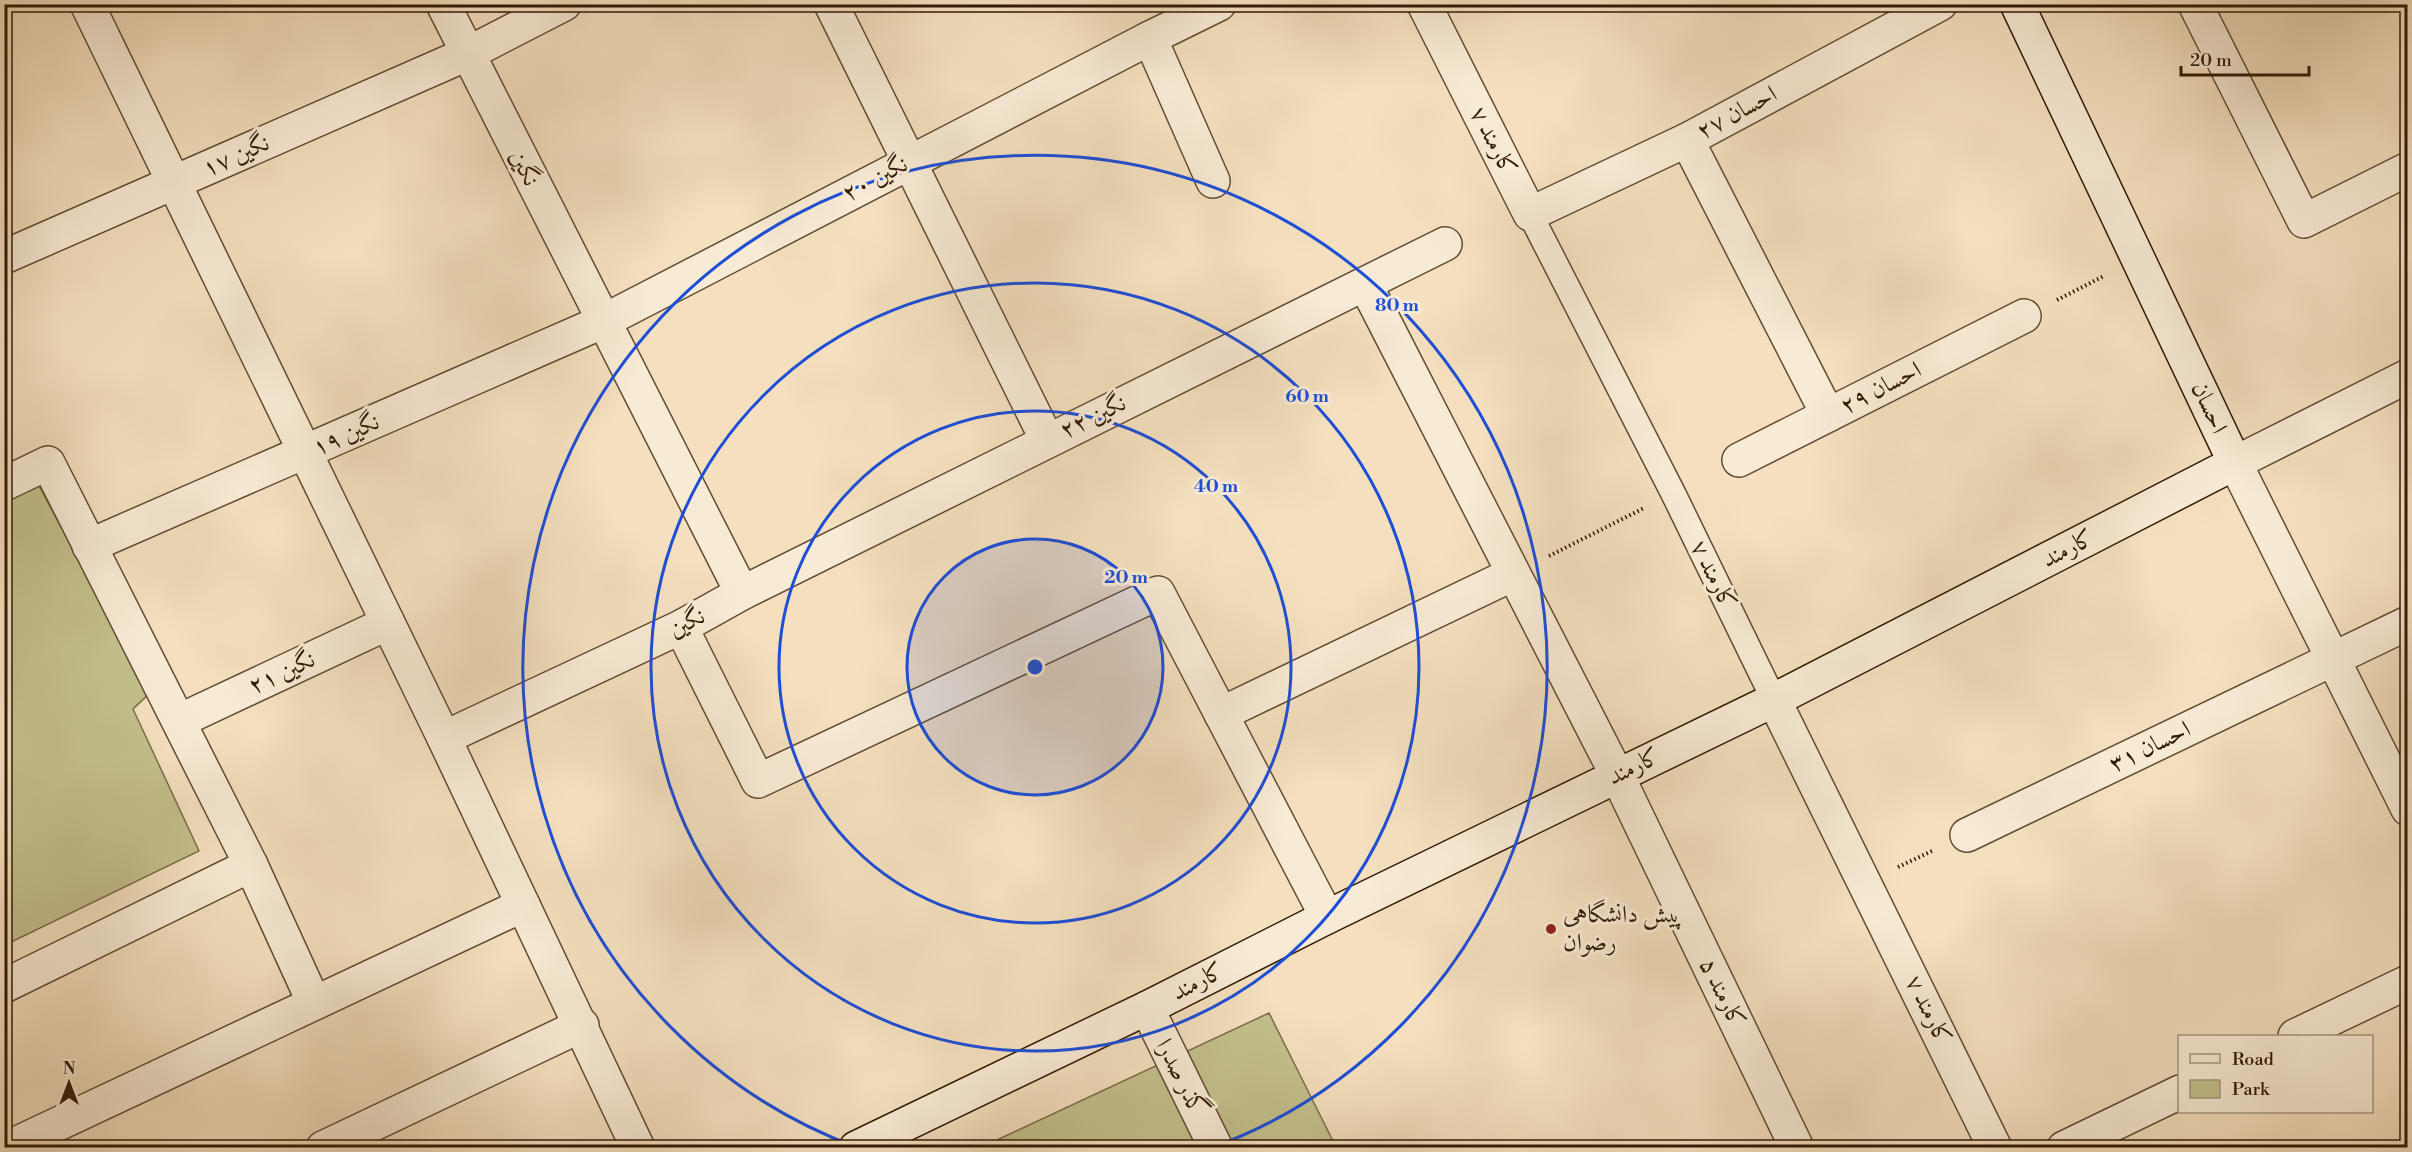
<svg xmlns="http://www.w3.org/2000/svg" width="2412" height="1152" viewBox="0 0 2412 1152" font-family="'Libre Bodoni',Amiri,serif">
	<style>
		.green { fill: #c3c08c; stroke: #7a6d49; stroke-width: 1.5 }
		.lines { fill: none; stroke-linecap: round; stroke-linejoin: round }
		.lane-casing { stroke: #624c34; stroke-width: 27 }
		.street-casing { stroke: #624c34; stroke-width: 36 }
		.secondary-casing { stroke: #311a06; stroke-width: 36 }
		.path { stroke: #311a06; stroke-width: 4; stroke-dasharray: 1.5 3; stroke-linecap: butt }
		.lane { stroke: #f8ebd5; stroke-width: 24 }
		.street { stroke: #f8ebd5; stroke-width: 33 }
		.secondary { stroke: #f8ebd5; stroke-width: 33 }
		.ring { fill: none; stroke: #1d4ed8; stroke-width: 3 }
		.poi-dot { fill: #8f2418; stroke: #f8ebd5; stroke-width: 2 }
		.labels { text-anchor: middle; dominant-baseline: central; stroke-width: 6; stroke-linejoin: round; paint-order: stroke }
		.street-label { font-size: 24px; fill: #311a06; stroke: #f8ebd5 }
		.poi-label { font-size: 24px; fill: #311a06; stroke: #f8ebd5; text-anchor: start }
		.centre { fill: #1d4ed8; stroke: #f8ebd5; stroke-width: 3 }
		.ring-label { font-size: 18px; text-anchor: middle; font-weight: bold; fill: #1d4ed8; stroke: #f8ebd5; stroke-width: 6; stroke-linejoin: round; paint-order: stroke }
	</style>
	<rect width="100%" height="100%" fill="#f4e0bf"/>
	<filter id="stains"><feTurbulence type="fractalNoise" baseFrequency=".00333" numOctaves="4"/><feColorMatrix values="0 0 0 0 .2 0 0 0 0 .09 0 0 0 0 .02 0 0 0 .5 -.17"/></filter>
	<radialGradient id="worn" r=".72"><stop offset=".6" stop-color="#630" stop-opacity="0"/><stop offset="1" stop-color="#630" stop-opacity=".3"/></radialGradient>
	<g class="green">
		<path d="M38,484L150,693L133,709L199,851L5,945V501Z"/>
		<path d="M1269,1013L1336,1147H982Z"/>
	</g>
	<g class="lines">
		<defs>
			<path id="lane" d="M1530,214L1673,493L1774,700"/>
			<g id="street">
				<path d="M87,4L444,738"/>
				<path d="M443,4L742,593L681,627L444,738L638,1148"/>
				<path d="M831,4L1047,440"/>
				<path d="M1424,4L1530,214L1687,140L1940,4"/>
				<path d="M2195,4L2304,221L2408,169"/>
				<path d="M1687,140L1828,415"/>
				<path d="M1213,181L1150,38L1219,4"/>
				<path d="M4,257L467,54L564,4"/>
				<path d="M1365,284L1617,775L1797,1148"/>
				<path d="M2408,376L2235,463L2408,809"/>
				<path d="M1739,460L2024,316"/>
				<path d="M4,484L48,463L251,865L314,1003"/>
				<path d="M89,546L602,322L1150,38"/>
				<path d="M742,593L1445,244"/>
				<path d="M681,627L758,781L1158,593L1327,917"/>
				<path d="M1774,700L1995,1148"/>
				<path d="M1221,714L1513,574"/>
				<path d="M179,721L388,623"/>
				<path d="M1967,835L2408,623"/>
				<path d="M4,986L251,865"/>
				<path d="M1147,1008L1216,1148"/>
				<path d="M2295,1036L2408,982"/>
				<path d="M7,1148L523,905"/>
				<path d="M323,1148L582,1025"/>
				<path d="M2064,1148L2180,1092"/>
			</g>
			<path id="secondary" d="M856,1148L1147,1008L1327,917L1774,700L2235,463L2017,4"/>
		</defs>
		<use href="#lane" class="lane-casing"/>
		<use href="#street" class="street-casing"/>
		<use href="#secondary" class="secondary-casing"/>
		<g class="path">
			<path d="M2057,300L2104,276"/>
			<path d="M1549,556L1644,508"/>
			<path d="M1898,867L1932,851"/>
		</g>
		<use href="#lane" class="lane"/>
		<use href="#street" class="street"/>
		<use href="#secondary" class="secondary"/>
	</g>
	<circle cx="1035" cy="667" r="128" fill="#1d4ed8" fill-opacity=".12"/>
	<g class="ring">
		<circle cx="1035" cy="667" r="128"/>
		<circle cx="1035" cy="667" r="256"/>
		<circle cx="1035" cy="667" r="384"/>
		<path d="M856 1147A512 512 0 1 1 1214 1147"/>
	</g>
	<circle class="poi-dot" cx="1551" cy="929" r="6"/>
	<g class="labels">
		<g class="street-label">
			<text transform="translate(1737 113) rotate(-28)">احسان ۲۷</text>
			<text transform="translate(1493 141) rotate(63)">کارمند ۷</text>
			<text transform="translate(236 156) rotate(-24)">نگین ۱۷</text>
			<text transform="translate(524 168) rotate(63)">نگین</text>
			<text transform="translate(875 179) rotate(-28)">نگین ۲۰</text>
			<text transform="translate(1881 388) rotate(-27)">احسان ۲۹</text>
			<text transform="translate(2209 408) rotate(65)">احسان</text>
			<text transform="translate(1093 417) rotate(-26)">نگین ۲۲</text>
			<text transform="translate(346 435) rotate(-24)">نگین ۱۹</text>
			<text transform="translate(2068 549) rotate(-27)">کارمند</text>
			<text transform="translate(1713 575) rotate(64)">کارمند ۷</text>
			<text transform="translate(687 623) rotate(-27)">نگین</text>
			<text transform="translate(282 673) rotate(-25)">نگین ۲۱</text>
			<text transform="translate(2150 747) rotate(-26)">احسان ۳۱</text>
			<text transform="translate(1634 767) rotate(-26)">کارمند</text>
			<text transform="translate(1198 982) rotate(-27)">کارمند</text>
			<text transform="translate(1722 993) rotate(64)">کارمند ۵</text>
			<text transform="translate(1928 1010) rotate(64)">کارمند ۷</text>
			<text transform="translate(1181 1078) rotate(63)">گذر صدرا</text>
		</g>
		<g class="poi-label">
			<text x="1563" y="915">پیش دانشگاهی<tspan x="1563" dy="28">رضوان</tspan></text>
		</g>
	</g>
	<circle cx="1035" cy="667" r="9" class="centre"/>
	<g class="ring-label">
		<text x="1397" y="311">80 m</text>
		<text x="1307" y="402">60 m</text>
		<text x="1216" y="492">40 m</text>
		<text x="1126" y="583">20 m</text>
	</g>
	<rect width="2412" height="1152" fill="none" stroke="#f4e0bf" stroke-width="24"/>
	<rect x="6" y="6" width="2400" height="1140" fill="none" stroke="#311a06" stroke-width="3"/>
	<rect x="12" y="12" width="2388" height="1128" fill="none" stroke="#311a06" stroke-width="1.5"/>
	<rect x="2178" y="1035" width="195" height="78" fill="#f8ebd5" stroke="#a89782" stroke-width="1.5"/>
	<rect x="2190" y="1054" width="30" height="9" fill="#f8ebd5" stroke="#a89782" stroke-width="1.5"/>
	<text x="2232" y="1065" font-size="18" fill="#311a06">Road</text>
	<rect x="2190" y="1080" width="30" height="18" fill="#c3c08c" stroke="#a89782" stroke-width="1.5"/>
	<text x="2232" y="1095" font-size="18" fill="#311a06">Park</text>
	<g transform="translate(69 1083)" stroke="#f8ebd5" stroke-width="4.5" paint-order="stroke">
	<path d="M0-4.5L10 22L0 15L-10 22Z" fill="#311a06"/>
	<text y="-9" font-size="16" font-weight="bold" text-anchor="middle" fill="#311a06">N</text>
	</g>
	<path d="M2181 66v9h128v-9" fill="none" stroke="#311a06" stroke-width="3"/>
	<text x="2190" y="66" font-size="18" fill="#311a06" stroke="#f8ebd5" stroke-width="4.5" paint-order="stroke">20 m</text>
	<rect width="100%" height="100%" filter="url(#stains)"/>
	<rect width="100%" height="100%" fill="url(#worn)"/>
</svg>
